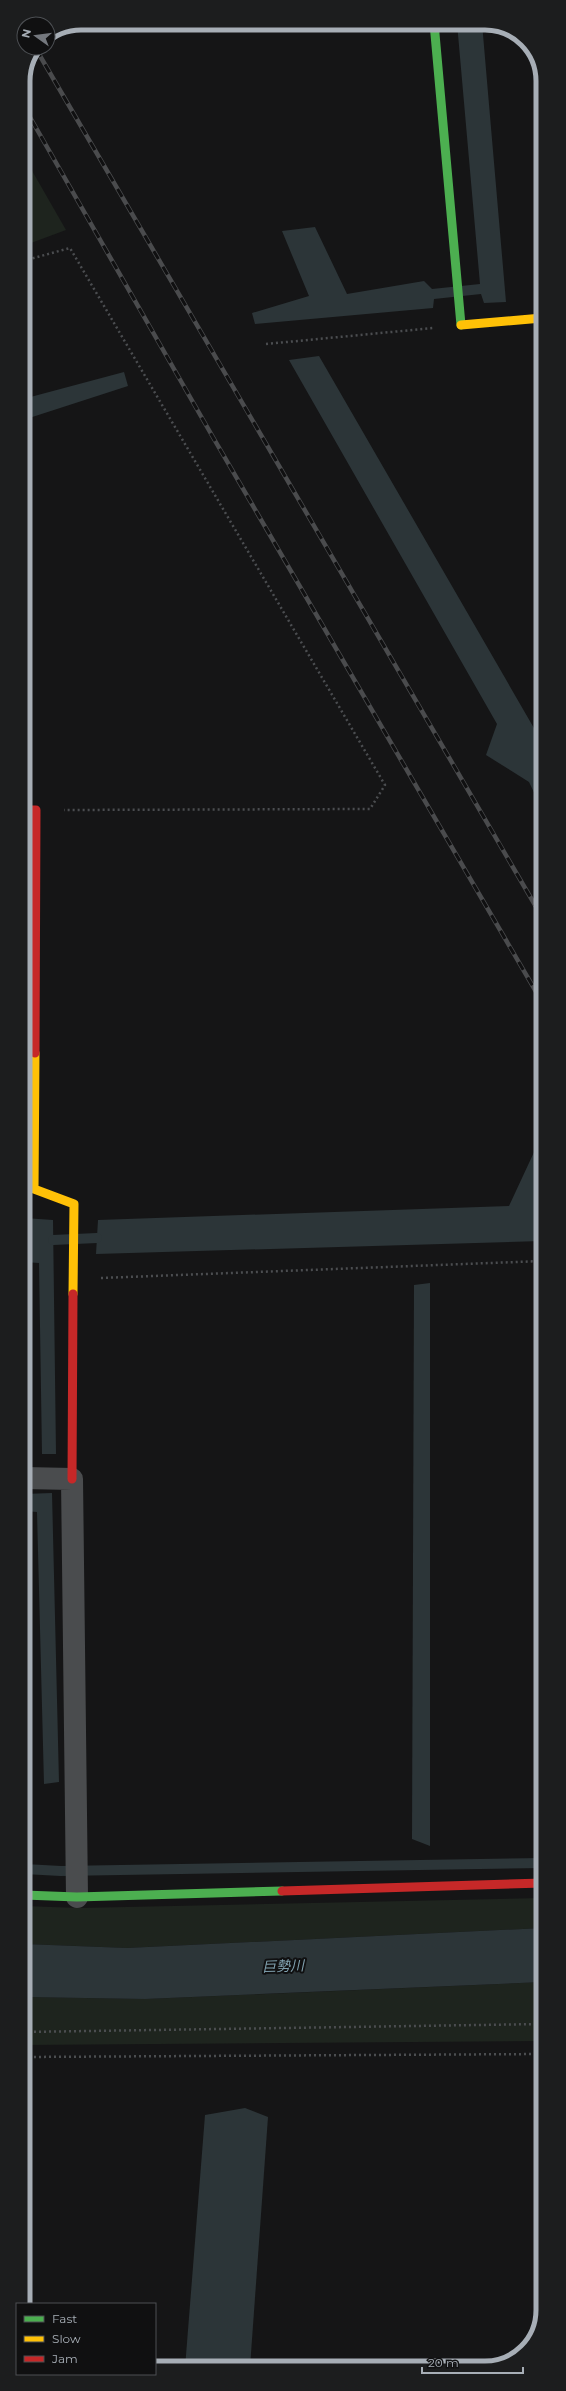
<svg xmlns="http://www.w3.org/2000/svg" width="566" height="2391" viewBox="0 0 566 2391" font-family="Montserrat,'Noto Sans JP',sans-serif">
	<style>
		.green { fill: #1e241e }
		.water { fill: #2c3538 }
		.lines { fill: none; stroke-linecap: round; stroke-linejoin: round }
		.stream { stroke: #2c3538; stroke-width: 10 }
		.path { stroke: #4b4d50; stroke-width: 2.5; stroke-dasharray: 2 3; stroke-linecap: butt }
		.street { stroke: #4a4c4e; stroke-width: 22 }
		.fast { stroke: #4caf50; stroke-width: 9 }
		.slow { stroke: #ffc107; stroke-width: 9 }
		.jam { stroke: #c62828; stroke-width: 9 }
		.rail-casing { stroke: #4a4b4d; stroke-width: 4.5 }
		.rail { stroke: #101011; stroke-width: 3; stroke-dasharray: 9; stroke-linecap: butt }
		.labels { text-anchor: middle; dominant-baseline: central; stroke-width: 4; stroke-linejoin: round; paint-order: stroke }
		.water-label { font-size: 14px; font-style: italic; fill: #80a1af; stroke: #101011 }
		.rim { fill: none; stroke: #a7aeb6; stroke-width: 5 }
	</style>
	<rect width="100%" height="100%" fill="#151516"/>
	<g class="green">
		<path d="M23,155L66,230L23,246Z"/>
		<path d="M543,1898V1928L127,1948L24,1944V1906L79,1908Z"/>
		<path d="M543,1982V2041L24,2045V1997L146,1999Z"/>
	</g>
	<g class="water">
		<path d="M457,23H482L506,302L484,303L481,294L434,299L433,308L255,324L252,313L309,296L282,231L315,227L347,294L424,281L432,289L480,284Z"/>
		<path d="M319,356L542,742V809L529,782L486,755L497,724L289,360Z"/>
		<path d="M124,372L128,386L23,420V399Z"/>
		<path d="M538,1034L542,1039V1241L96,1254L98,1220L509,1206L542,1135Z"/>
		<path d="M24,1218L53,1220L56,1454H42L39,1263L24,1262Z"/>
		<path d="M430,1283V1846L412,1839L414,1285Z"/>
		<path d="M52,1493L59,1782L44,1784L37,1512L24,1511V1494Z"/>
		<path d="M543,1928V1982L145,1999L24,1997V1944L127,1948Z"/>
		<path d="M245,2108L268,2117L250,2367L185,2368L205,2115Z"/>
	</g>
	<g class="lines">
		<g class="stream">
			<path d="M53,1240L97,1238"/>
			<path d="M24,1869L61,1871L543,1863"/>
		</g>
		<g class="path">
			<path d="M23,261L70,248L385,785L370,809L64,810"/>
			<path d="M266,344L433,328"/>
			<path d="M101,1278L542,1261"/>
			<path d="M24,2032L543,2024"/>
			<path d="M24,2057L543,2054"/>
		</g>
		<path class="street" d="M24,1478L72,1479L77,1897"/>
		<g class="fast">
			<path d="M434,23L461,325"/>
			<path d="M24,1895L77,1897L282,1891"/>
		</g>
		<g class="slow">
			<path d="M461,325L542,318"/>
			<path d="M35,1053L34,1189L74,1204L73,1294"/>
		</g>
		<g class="jam">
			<path d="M23,810H36L35,1053"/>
			<path d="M72,1479L73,1294"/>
			<path d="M282,1891L543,1883"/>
		</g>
		<defs>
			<g id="rail">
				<path d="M36,49L542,917"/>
				<path d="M23,105L214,439L542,1002"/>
			</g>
		</defs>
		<use href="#rail" class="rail-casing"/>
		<use href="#rail" class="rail"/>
	</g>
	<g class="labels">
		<g class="water-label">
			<text transform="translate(283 1966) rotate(-2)">巨勢川</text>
		</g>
	</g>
	<path d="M0 0H566V2391H0ZM81 30H485A51 51 0 0 1 536 81V2310A51 51 0 0 1 485 2361H81A51 51 0 0 1 30 2310V81A51 51 0 0 1 81 30Z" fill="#1c1d1e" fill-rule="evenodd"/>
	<path class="rim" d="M81 30H485A51 51 0 0 1 536 81V2310A51 51 0 0 1 485 2361H81A51 51 0 0 1 30 2310V81A51 51 0 0 1 81 30Z"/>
	<rect x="16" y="2303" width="140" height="72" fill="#101011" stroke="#4c4f53"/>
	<rect x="24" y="2316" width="20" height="6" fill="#4caf50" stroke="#4c4f53"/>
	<text x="52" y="2323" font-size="12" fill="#a7aeb6">Fast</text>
	<rect x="24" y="2336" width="20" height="6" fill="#ffc107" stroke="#4c4f53"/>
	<text x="52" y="2343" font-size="12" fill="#a7aeb6">Slow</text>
	<rect x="24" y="2356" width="20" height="6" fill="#c62828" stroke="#4c4f53"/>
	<text x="52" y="2363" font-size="12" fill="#a7aeb6">Jam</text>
	<g transform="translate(36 36) rotate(284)"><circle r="19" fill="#101011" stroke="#4c4f53"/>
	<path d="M0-3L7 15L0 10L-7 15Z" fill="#74787e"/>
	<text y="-6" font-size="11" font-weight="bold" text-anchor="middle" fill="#a7aeb6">N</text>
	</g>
	<path d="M422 2367v6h101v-6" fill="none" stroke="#a7aeb6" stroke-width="2"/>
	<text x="428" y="2367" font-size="12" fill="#a7aeb6" stroke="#101011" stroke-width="3" paint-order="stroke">20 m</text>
</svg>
